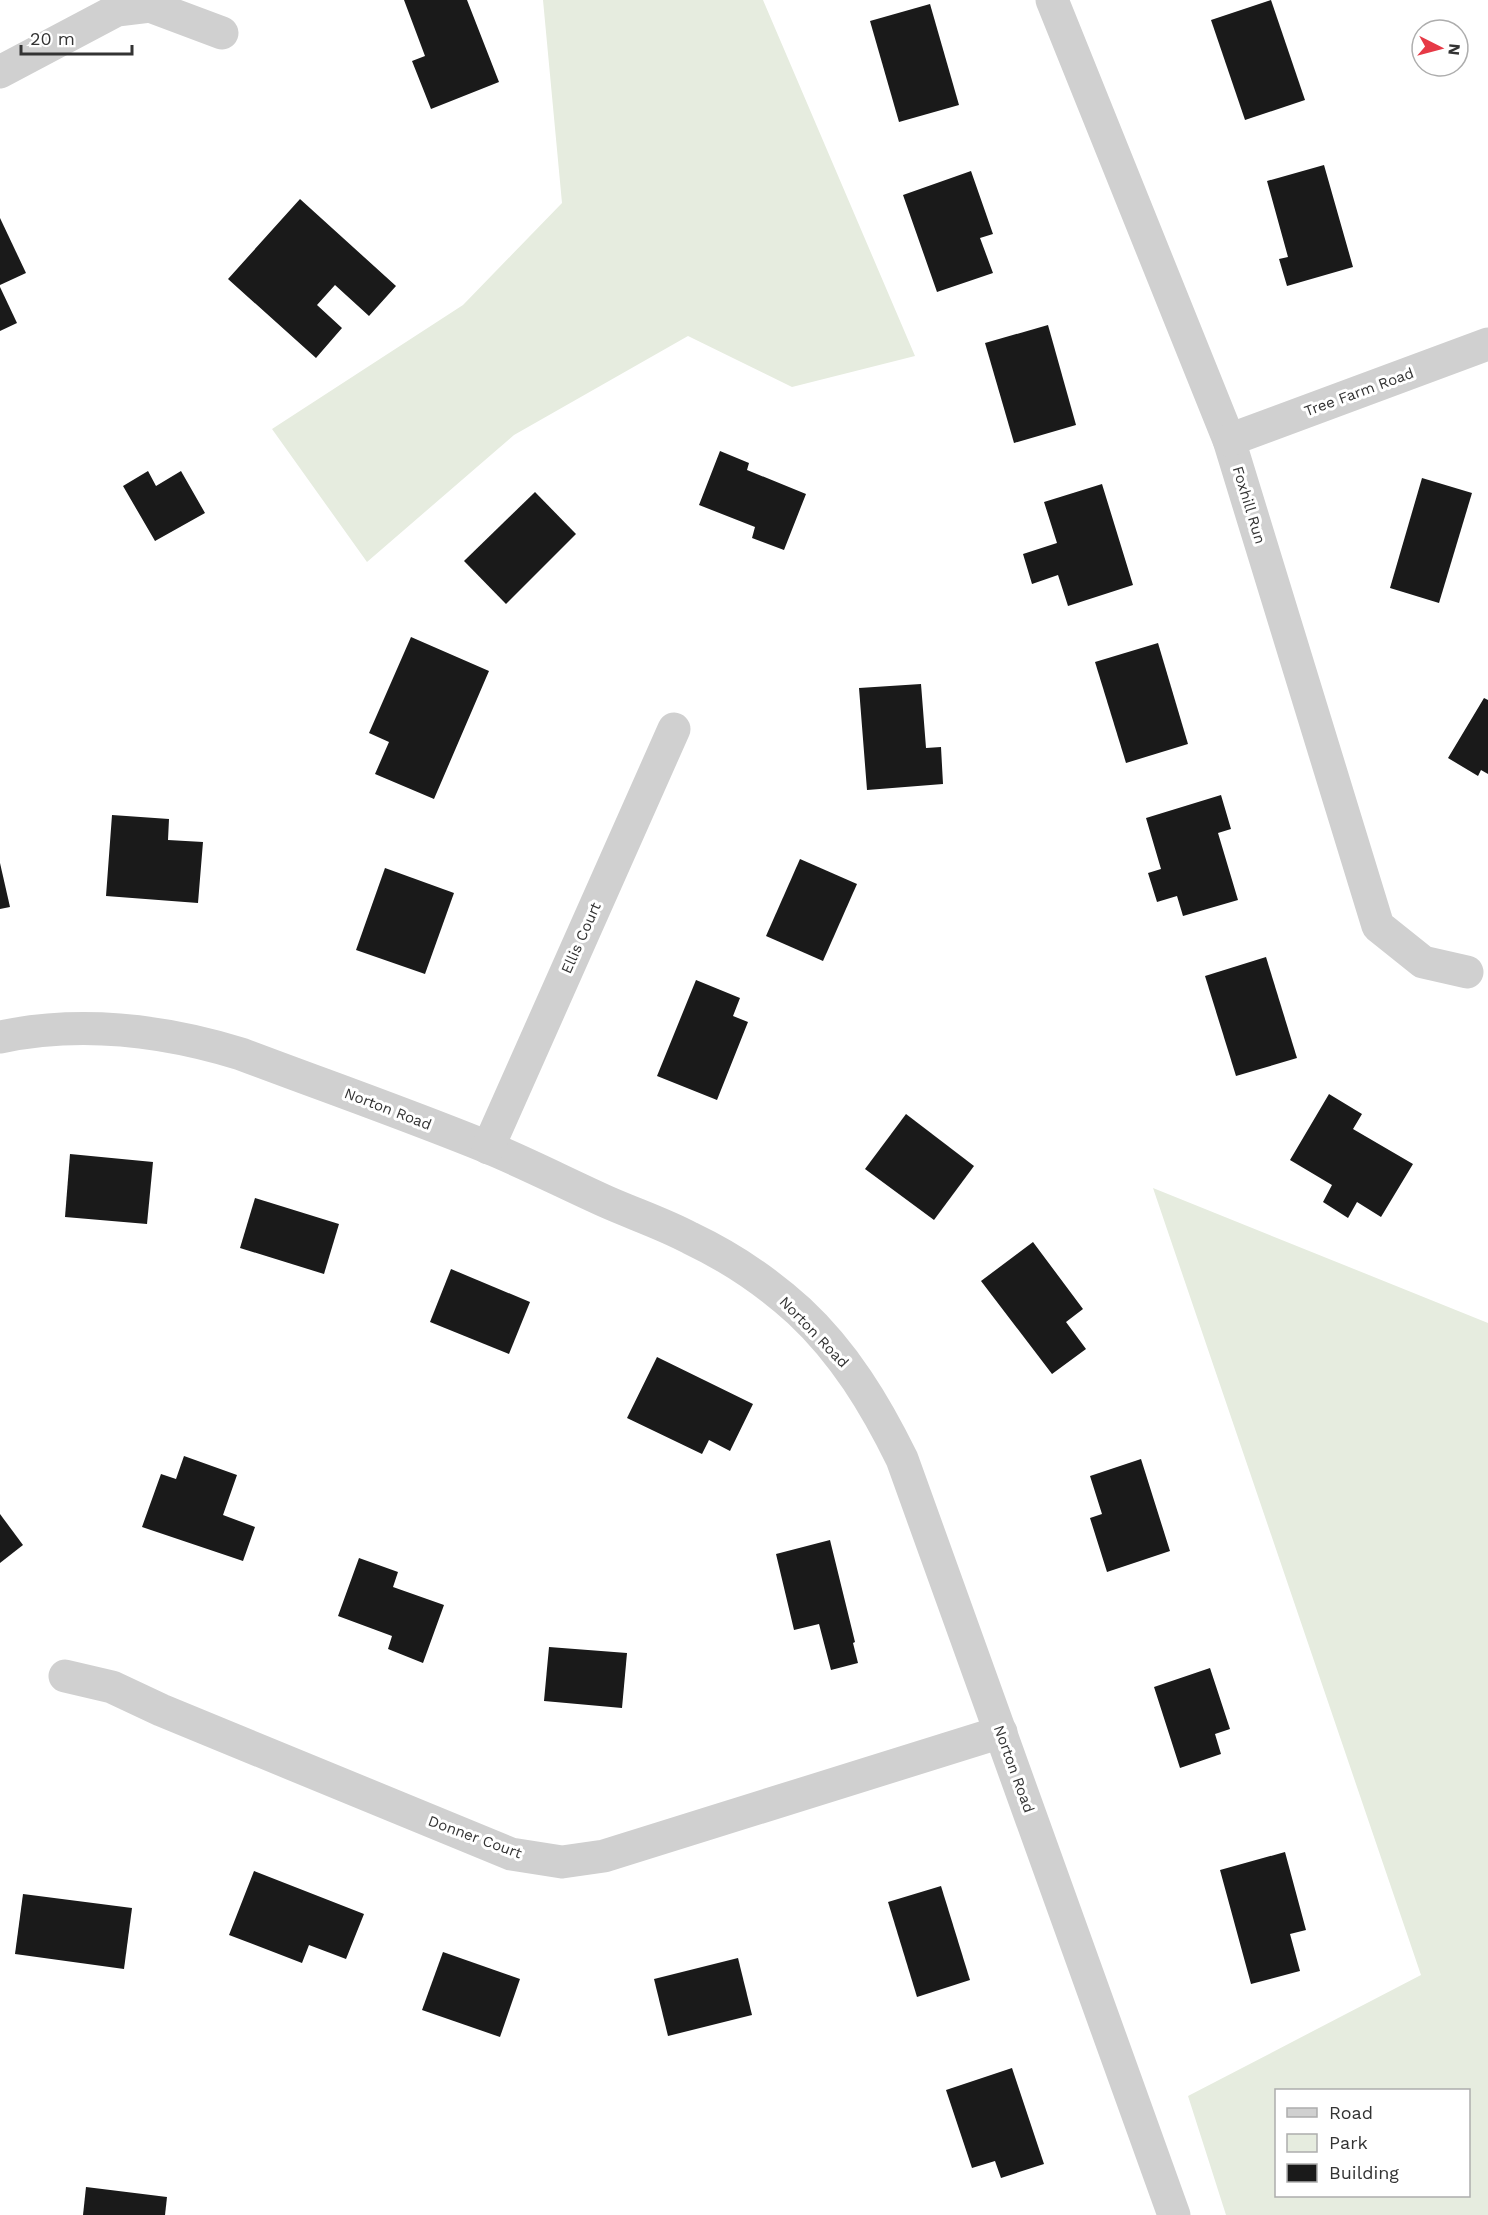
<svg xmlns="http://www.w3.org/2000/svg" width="1488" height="2215" viewBox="0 0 1488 2215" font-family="'Work Sans',sans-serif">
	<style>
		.green { fill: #e6ecdf; fill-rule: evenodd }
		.building { fill: #1a1a1a }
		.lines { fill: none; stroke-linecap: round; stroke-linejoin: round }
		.street { stroke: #d0d0d0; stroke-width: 33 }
		.labels { text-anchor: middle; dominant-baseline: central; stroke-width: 6; stroke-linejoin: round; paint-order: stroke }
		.street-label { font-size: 15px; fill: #333; stroke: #fff }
	</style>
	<rect width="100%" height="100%" fill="#fff"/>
	<g class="green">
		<path d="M543,0H763L915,356L792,387L688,336L514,435L367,562L272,429L463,305L562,203Z"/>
		<path d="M1153,1188L1488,1323V2215H1226L1188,2096L1421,1975ZM1276,2090H1468V2196H1276Z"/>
	</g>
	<g class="building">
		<path d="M404,0H467L499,82L431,109L412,61L425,56Z"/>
		<path d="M1271,0L1305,100L1245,120L1211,20Z"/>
		<path d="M930,4L959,105L899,122L870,21Z"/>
		<path d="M1324,165L1353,267L1287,286L1279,259L1288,257L1267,181Z"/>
		<path d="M971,171L993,234L980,238L993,273L937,292L903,195Z"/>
		<path d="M300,199L396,286L369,316L335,285L317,305L342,328L316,358L228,279Z"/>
		<path d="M0,218L26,273L0,285Z"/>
		<path d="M0,287L17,323L0,331Z"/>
		<path d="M1048,325L1076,425L1014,443L985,343Z"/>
		<path d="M720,451L749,463L747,470L806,494L784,550L752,538L755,527L699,505Z"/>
		<path d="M148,471L156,486L181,471L205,513L155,541L123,486Z"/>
		<path d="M1422,478L1472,493L1439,603L1390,588Z"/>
		<path d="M1102,484L1133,585L1068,606L1058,575L1032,584L1023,554L1057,543L1044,502Z"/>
		<path d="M535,492L576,534L506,604L464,561Z"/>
		<path d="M411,637L489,671L434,799L375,774L389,742L369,733Z"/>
		<path d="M1158,643L1188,744L1126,763L1095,662Z"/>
		<path d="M921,684L926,748L941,747L943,784L867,790L859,688Z"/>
		<path d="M1484,698L1488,700V774L1481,770L1478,776L1448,758Z"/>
		<path d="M1221,795L1231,829L1218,833L1238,900L1183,916L1177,896L1157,902L1148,873L1161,869L1146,818Z"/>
		<path d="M112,815L169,819L168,840L203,842L198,903L106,896Z"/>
		<path d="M800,859L857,884L823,961L766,936Z"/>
		<path d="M0,863L10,907L0,909Z"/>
		<path d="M385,868L454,893L425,974L356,950Z"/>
		<path d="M1266,957L1297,1058L1236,1076L1205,976Z"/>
		<path d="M696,980L740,998L733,1016L748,1022L717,1100L657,1076Z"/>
		<path d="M1329,1094L1362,1114L1353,1129L1413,1164L1381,1217L1357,1202L1348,1218L1323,1202L1332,1185L1290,1160Z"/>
		<path d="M906,1114L974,1166L934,1220L865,1169Z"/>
		<path d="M70,1154L153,1162L147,1224L65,1217Z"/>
		<path d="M255,1198L339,1224L324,1274L240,1248Z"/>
		<path d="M1033,1242L1083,1309L1066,1322L1086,1349L1052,1374L981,1281Z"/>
		<path d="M451,1269L530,1302L509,1354L430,1322Z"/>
		<path d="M657,1357L753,1404L730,1451L709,1440L702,1454L627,1418Z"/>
		<path d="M184,1456L237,1475L223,1515L255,1527L243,1561L142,1527L161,1474L176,1479Z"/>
		<path d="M1141,1459L1170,1551L1107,1572L1090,1518L1102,1514L1090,1476Z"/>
		<path d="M0,1514L23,1545L0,1563Z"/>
		<path d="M830,1540L855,1642L853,1643L858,1663L831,1670L819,1624L794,1630L776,1554Z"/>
		<path d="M359,1558L398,1572L393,1587L444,1605L423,1663L388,1649L392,1636L338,1616Z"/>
		<path d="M549,1647L627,1653L622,1708L544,1701Z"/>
		<path d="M1210,1668L1230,1729L1215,1734L1221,1754L1180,1768L1154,1687Z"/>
		<path d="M1285,1852L1306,1930L1290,1934L1300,1971L1251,1984L1220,1870Z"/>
		<path d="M254,1871L364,1914L346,1959L309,1945L302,1963L229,1935Z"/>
		<path d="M941,1886L970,1980L917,1997L888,1902Z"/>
		<path d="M23,1894L132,1908L124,1969L15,1954Z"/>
		<path d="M443,1952L520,1979L500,2037L422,2010Z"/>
		<path d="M738,1958L752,2015L668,2036L654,1979Z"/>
		<path d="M1012,2068L1044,2164L1001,2178L995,2161L972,2168L946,2090Z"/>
		<path d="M86,2187L167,2197L165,2215H83Z"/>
	</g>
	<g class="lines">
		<g class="street">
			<path d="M1052,0L1229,440L1378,926L1423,962L1467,972"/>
			<path d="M0,72L117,10L150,6L222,33"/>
			<path d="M1229,440L1488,344"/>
			<path d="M0,1037C81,1020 163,1030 241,1054C323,1085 406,1114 487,1147C528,1164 567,1184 607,1202C634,1214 664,1224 690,1238C730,1257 766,1281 799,1311C844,1353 875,1404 902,1459L1174,2215"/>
			<path d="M488,1148L674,729"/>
			<path d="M65,1676L112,1687L161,1710L511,1854L562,1862L604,1856L1001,1732"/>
		</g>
	</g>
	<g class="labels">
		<g class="street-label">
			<text transform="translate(1359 392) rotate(-20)">Tree Farm Road</text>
			<text transform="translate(1249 505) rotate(73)">Foxhill Run</text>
			<text transform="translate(581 938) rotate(-66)">Ellis Court</text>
			<text transform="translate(388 1109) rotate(21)">Norton Road</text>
			<text transform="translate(814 1332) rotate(46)">Norton Road</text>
			<text transform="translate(1014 1769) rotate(70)">Norton Road</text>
			<text transform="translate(475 1837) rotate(20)">Donner Court</text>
		</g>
	</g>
	<rect x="1275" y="2089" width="195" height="108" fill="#ffffff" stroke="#adadad" stroke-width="1.5"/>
	<rect x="1287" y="2108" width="30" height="9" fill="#d0d0d0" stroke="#adadad" stroke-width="1.5"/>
	<text x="1329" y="2119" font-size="18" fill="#333333">Road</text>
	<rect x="1287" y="2134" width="30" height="18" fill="#e6ecdf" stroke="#adadad" stroke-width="1.5"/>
	<text x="1329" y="2149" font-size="18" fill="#333333">Park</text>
	<rect x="1287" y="2164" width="30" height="18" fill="#1a1a1a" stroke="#adadad" stroke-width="1.5"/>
	<text x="1329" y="2179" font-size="18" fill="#333333">Building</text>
	<g transform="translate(1440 48) rotate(96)"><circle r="28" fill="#ffffff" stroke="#adadad" stroke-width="1.5"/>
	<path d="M0-4.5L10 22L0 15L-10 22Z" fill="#e63946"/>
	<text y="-9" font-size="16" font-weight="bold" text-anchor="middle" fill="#333333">N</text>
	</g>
	<path d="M21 45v9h111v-9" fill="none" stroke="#333333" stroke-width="3"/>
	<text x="30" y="45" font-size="18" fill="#333333" stroke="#ffffff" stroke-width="4.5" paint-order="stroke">20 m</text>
</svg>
